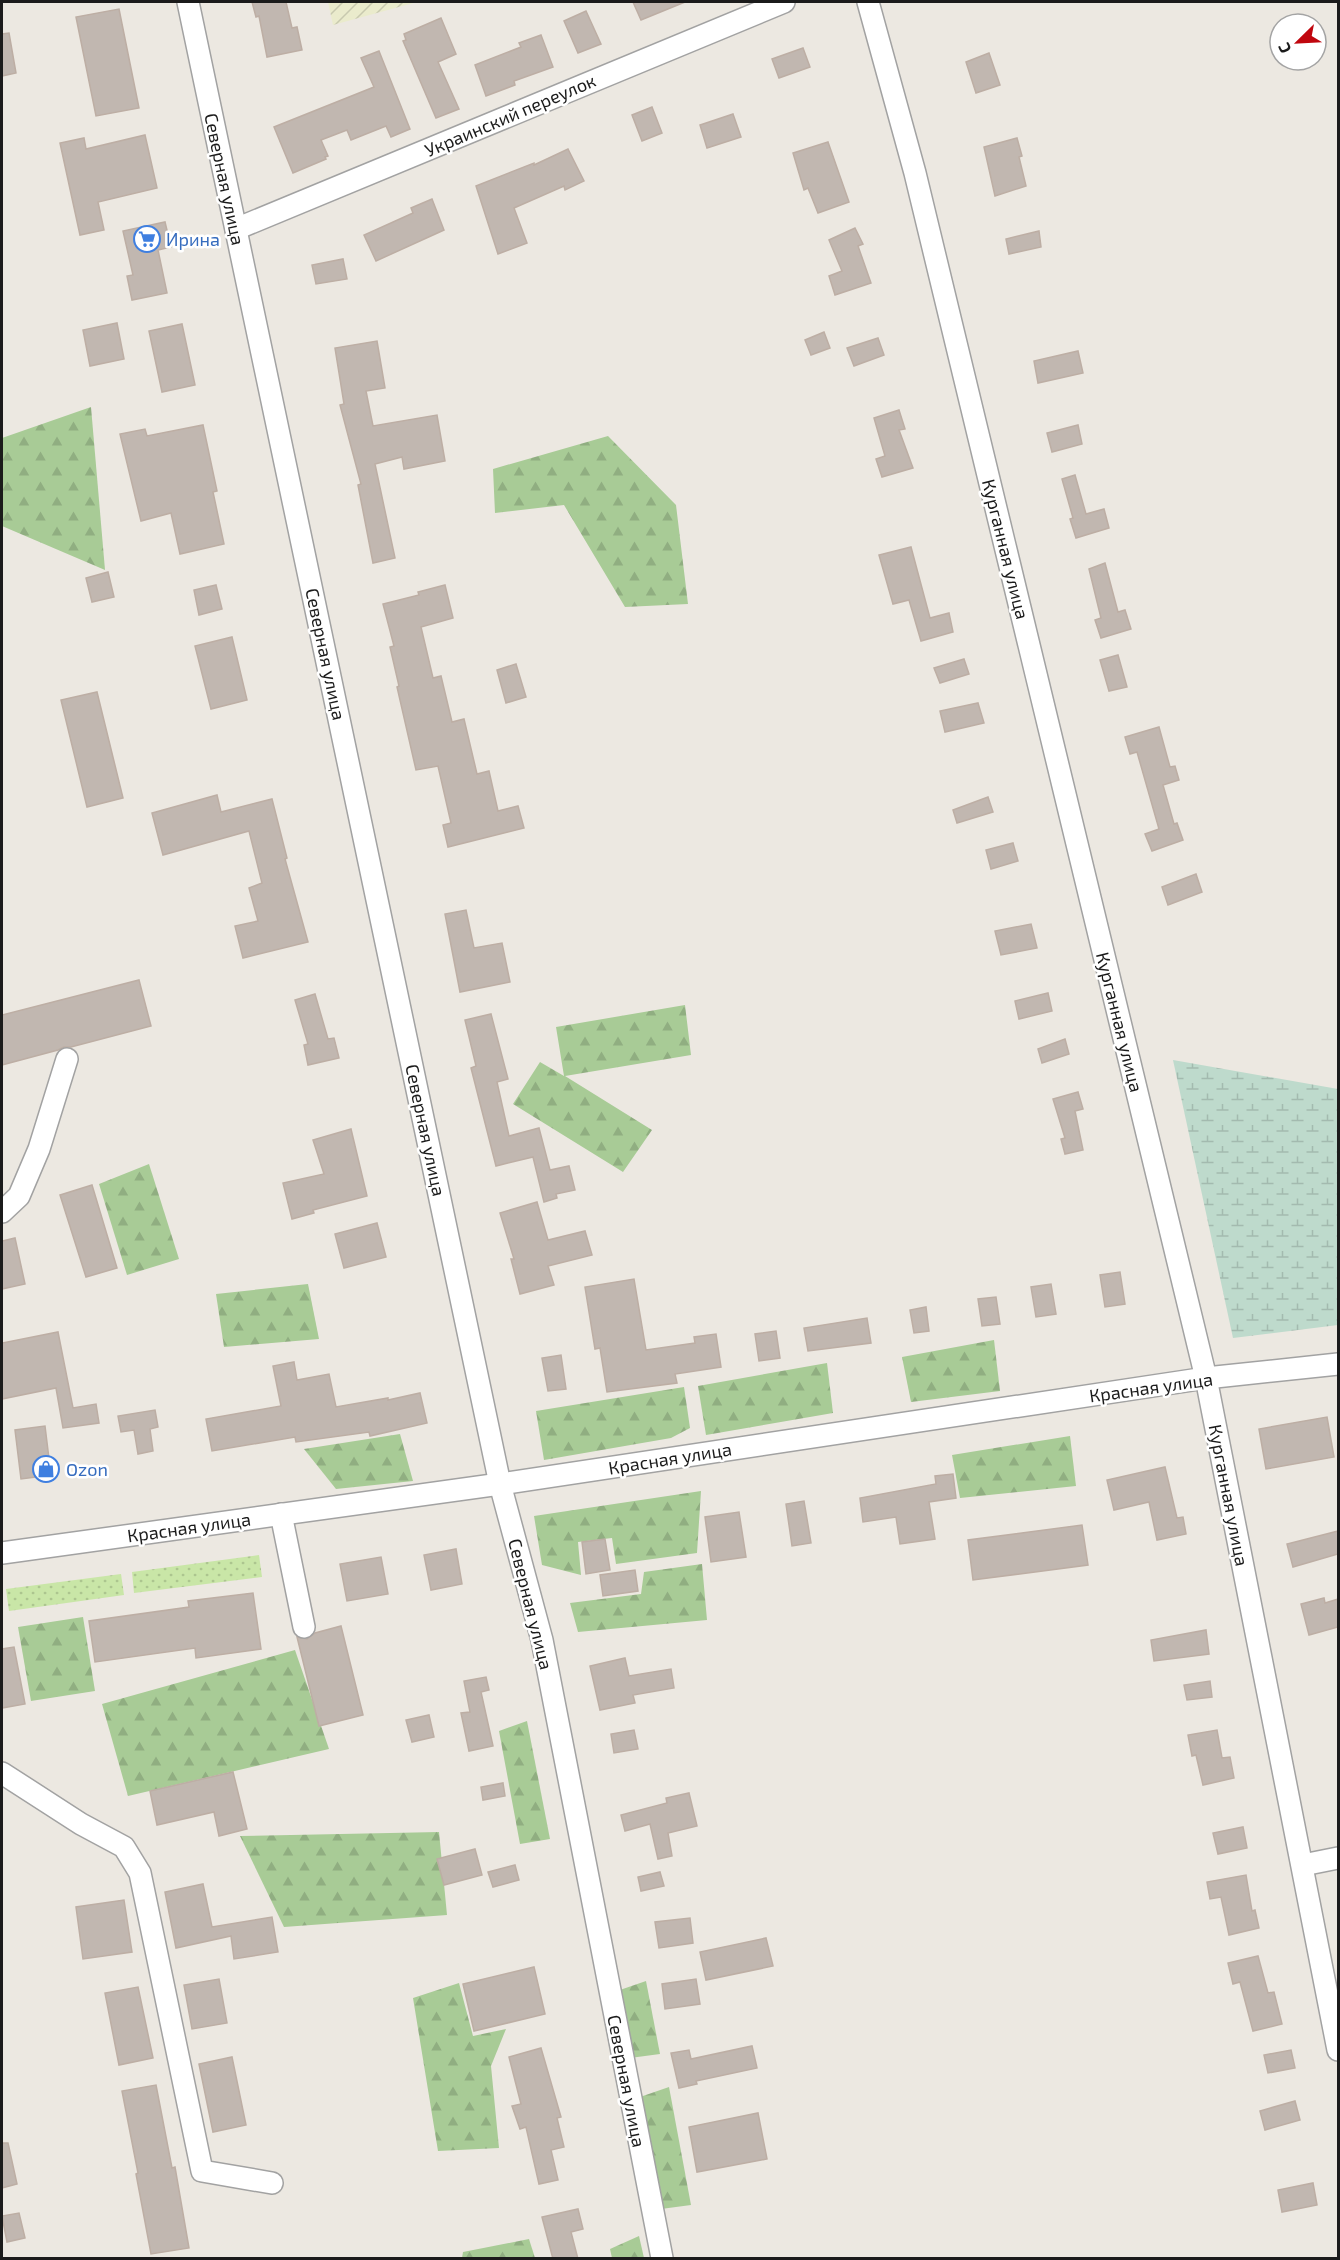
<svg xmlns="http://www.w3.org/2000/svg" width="1340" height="2260" viewBox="0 0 1340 2260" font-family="'Exo 2',sans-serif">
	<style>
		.farmland { fill: url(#farmland-furrows) }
		.grass { fill: url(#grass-dots) }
		.forest { fill: url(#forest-firs) }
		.wetland { fill: url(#wetland-marsh) }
		.building { fill: #c1b7b0; stroke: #bdaea4; stroke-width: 1.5 }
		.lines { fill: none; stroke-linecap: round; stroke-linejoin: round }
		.minor-casing { stroke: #a2a2a2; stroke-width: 24 }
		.minor { stroke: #fff; stroke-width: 21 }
		.labels { text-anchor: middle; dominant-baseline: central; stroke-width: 5; stroke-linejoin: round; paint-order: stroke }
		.street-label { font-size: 18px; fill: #1b1b1b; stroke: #fff }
		.shop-label { font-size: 18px; fill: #366cbe; stroke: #fff; text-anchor: start }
	</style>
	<defs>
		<pattern id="farmland-furrows" width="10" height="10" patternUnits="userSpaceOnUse" patternTransform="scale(1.5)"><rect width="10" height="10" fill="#eaebcc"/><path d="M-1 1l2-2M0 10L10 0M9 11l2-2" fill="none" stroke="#c8c9af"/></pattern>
		<pattern id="grass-dots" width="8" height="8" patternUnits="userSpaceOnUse" patternTransform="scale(1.5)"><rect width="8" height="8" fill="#c9e6a7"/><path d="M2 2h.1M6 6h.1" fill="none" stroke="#acc58f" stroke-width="1.8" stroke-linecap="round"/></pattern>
		<pattern id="forest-firs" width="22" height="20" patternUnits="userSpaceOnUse" patternTransform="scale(1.5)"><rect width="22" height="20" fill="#a8cb96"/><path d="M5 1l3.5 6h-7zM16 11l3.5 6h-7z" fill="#90ae81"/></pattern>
		<pattern id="wetland-marsh" width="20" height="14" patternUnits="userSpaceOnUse" patternTransform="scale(1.5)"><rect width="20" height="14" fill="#bedacc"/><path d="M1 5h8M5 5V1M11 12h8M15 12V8" fill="none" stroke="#a3baaf"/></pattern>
	</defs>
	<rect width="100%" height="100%" fill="#ece8e1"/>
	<path class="farmland" d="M328,2H417L333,25Z"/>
	<g class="grass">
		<path d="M259,1555L262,1577L134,1593L132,1572Z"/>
		<path d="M121,1574L124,1595L9,1611L6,1589Z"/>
	</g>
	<g class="forest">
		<path d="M91,407L105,570L2,526V438Z"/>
		<path d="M608,436L676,505L688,604L625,607L564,505L495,513L493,469Z"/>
		<path d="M685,1005L691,1055L565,1076L652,1130L623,1172L513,1104L540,1062L564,1076L556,1027Z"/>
		<path d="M149,1164L179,1259L127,1275L99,1184Z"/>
		<path d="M308,1284L319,1339L224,1347L216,1294Z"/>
		<path d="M994,1340L1000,1391L911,1402L902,1357Z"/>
		<path d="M827,1363L833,1413L706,1435L698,1386Z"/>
		<path d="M684,1387L690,1428L671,1438L544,1460L536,1411Z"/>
		<path d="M400,1434L413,1481L336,1489L304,1449Z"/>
		<path d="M1070,1436L1076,1486L960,1498L952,1455Z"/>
		<path d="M701,1491L697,1553L616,1564L612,1538L578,1542L581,1575L542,1565L534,1516Z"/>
		<path d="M702,1564L707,1620L578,1632L570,1603L641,1594L644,1572Z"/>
		<path d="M83,1617L95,1691L31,1701L18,1627Z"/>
		<path d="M295,1650L329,1749L128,1796L102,1704Z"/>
		<path d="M527,1721L550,1839L520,1844L499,1731Z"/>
		<path d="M439,1832L447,1915L284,1927L240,1836Z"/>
		<path d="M646,1981L660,2054L630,2058L617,1991Z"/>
		<path d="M459,1983L473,2036L506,2029L491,2066L499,2148L438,2151L413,1998Z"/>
		<path d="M669,2087L691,2205L661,2209L640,2097Z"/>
		<path d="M639,2236L644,2258H612L610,2249Z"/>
		<path d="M529,2239L535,2258H462L463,2252Z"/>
	</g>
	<path class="wetland" d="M1173,1060L1338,1089V1325L1233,1338Z"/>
	<g class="building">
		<path d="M252,2H286L292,28L297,27L302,50L267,57L259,16L256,17Z"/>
		<path d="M633,2H685L641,20Z"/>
		<path d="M119,9L139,108L96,116L76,17Z"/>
		<path d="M586,11L601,44L578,53L564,21Z"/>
		<path d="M441,18L456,54L438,62L459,109L436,118L403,41L406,40L404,34Z"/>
		<path d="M9,33L16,73L2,76V34Z"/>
		<path d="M541,35L553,67L514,81L515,85L486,96L475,65L521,47L519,43Z"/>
		<path d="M803,48L810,67L779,78L772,59Z"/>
		<path d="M379,51L410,129L391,137L386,126L351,140L347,130L321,140L328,156L325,157L326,159L293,173L274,127L374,87L361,58Z"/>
		<path d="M989,53L1000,85L976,93L966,62Z"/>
		<path d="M652,107L662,133L642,141L632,115Z"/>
		<path d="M733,114L741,137L707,148L700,125Z"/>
		<path d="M145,135L157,188L98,202L104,230L80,235L60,143L84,138L86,149Z"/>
		<path d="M1017,138L1022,156L1019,157L1026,186L995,196L984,147Z"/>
		<path d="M828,142L849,202L818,213L808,188L804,190L793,153Z"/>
		<path d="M568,149L584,181L565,190L564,186L514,208L527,243L498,254L476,186L534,163V165Z"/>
		<path d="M432,199L444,230L376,261L364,235L413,213L411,208Z"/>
		<path d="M165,222L171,247L158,250L167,293L132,300L127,276L133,275L123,231Z"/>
		<path d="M855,228L863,244L858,246L871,283L835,295L829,276L842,271L829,240Z"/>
		<path d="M1039,231L1041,247L1009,254L1006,239Z"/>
		<path d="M343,259L347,279L316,284L312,265Z"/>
		<path d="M117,323L124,359L90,366L83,330Z"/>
		<path d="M182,324L195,385L162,392L149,331Z"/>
		<path d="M824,332L830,348L811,355L805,340Z"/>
		<path d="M878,338L884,355L854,366L847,348Z"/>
		<path d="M377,341L385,388L366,391L373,426L437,415L445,461L404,469L402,457L375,464L395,558L373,563L358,485L361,484L340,405L344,404L335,348Z"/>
		<path d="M1078,351L1083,373L1038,383L1034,361Z"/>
		<path d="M899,410L905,429L899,430L913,468L882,477L876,459L885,456L874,418Z"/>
		<path d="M203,425L217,491L213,492L224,544L180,554L171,513L141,521L120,434L145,429L147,436Z"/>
		<path d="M1078,425L1082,444L1052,452L1047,433Z"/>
		<path d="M1075,475L1086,514L1104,509L1109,528L1076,538L1070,519L1073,518L1062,479Z"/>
		<path d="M911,547L930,618L949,613L953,632L921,641L909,600L893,604L879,555Z"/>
		<path d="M1105,563L1118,612L1125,610L1131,629L1101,638L1095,620L1101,618L1089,569Z"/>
		<path d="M108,572L114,597L92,602L86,578Z"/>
		<path d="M216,585L222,609L199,615L194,590Z"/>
		<path d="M445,585L453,618L421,627L433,678L441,676L452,722L464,719L477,774L489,771L498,811L518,806L524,828L448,847L443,825L451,823L438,766L416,770L397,687L399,686L390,647L394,646L383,604L419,595L418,592Z"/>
		<path d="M232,637L247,700L211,709L195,646Z"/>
		<path d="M1118,655L1127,687L1109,691L1100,660Z"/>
		<path d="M964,659L969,674L940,683L934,668Z"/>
		<path d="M516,664L526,697L506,703L497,670Z"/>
		<path d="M97,692L123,798L87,807L61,700Z"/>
		<path d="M978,703L984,723L945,732L940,711Z"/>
		<path d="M1159,727L1170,767L1175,766L1179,780L1163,785L1174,824L1177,823L1183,840L1152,851L1145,834L1159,829L1137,752L1130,754L1125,737Z"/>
		<path d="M217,795L221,812L272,799L287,858L285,859L308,942L243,958L235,926L258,921L249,888L262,883L249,831L163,855L152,813Z"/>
		<path d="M988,797L993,812L957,823L953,810Z"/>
		<path d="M1013,843L1018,861L991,869L986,850Z"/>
		<path d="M1196,874L1202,892L1168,905L1162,887Z"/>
		<path d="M466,910L474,948L502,943L510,982L460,992L445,914Z"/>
		<path d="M1031,924L1037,948L1001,955L995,931Z"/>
		<path d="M139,980L151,1026L71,1047H64L58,1050L2,1065V1015Z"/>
		<path d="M1048,993L1052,1011L1019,1019L1015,1001Z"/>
		<path d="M315,994L328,1039L334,1038L339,1058L308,1065L304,1045L308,1044L295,1000Z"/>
		<path d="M491,1014L508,1079L497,1082L509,1136L539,1128L550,1170L569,1166L575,1190L556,1194L557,1198L544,1202L533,1157L496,1166L471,1068L476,1066L465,1020Z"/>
		<path d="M1065,1039L1069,1054L1042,1063L1038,1049Z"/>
		<path d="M1078,1092L1083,1109L1075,1111L1083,1150L1065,1154L1061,1139L1065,1138L1053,1099Z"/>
		<path d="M351,1129L367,1196L313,1210L314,1213L292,1219L283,1183L324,1174L313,1140Z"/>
		<path d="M92,1185L117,1268L86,1277L60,1195Z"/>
		<path d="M537,1202L548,1240L585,1231L592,1255L548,1266L554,1285L520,1294L511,1259H514L500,1213Z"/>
		<path d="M377,1223L386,1257L344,1268L335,1234Z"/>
		<path d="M15,1238L25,1284L2,1289V1241Z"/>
		<path d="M1120,1272L1125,1304L1105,1307L1100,1275Z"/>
		<path d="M634,1279L646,1350L695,1343L694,1337L716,1334L721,1367L675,1374L677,1383L607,1392L600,1348L595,1349L585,1287Z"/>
		<path d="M1051,1284L1056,1314L1036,1317L1031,1287Z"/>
		<path d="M996,1297L1000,1324L982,1326L978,1299Z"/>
		<path d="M926,1307L929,1331L914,1333L910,1310Z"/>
		<path d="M867,1318L871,1343L808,1351L804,1328Z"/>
		<path d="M776,1331L780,1358L759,1361L755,1334Z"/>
		<path d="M58,1332L73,1408L96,1404L99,1423L63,1428L56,1388L2,1399V1343Z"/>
		<path d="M561,1355L566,1389L548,1391L542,1358Z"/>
		<path d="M294,1362L297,1380L329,1374L336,1407L388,1398V1400L420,1393L427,1423L370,1436L369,1432L296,1442L295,1437L212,1451L206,1419L281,1406L273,1366Z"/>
		<path d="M155,1410L158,1427L150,1429L153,1451L138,1454L134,1430L121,1432L118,1416Z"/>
		<path d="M1327,1417L1334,1457L1266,1469L1259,1429Z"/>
		<path d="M45,1426L51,1475L21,1479L15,1430Z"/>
		<path d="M1165,1467L1177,1518L1183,1517L1186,1534L1157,1540L1149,1502L1114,1510L1107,1480Z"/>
		<path d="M953,1474L956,1498L929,1502L935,1539L900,1544L896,1517L863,1522L860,1498L936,1484L935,1476Z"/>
		<path d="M804,1501L811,1543L792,1546L786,1504Z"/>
		<path d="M739,1512L746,1557L711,1562L705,1517Z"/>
		<path d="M1082,1525L1088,1565L973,1580L968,1540Z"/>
		<path d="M1338,1531V1554L1293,1567L1287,1544Z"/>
		<path d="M605,1539L610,1570L586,1574L582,1542Z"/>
		<path d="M456,1549L462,1584L431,1590L424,1555Z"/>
		<path d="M381,1557L388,1594L347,1601L340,1564Z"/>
		<path d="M635,1570L638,1591L603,1596L600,1575Z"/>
		<path d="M253,1593L261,1649L196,1658L195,1648L95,1662L89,1621L189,1607L188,1601Z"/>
		<path d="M1324,1598L1325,1603L1338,1599V1627L1309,1635L1301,1604Z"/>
		<path d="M341,1626L363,1715L319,1726L297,1637L307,1639L315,1633Z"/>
		<path d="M1206,1630L1209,1654L1154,1661L1151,1640Z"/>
		<path d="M14,1647L25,1704L2,1708V1649Z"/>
		<path d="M625,1658L629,1676L671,1669L674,1688L633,1695L635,1703L600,1710L590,1666Z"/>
		<path d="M486,1677L489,1690L481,1692L493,1746L469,1751L461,1713L470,1712L464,1681Z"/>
		<path d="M1210,1681L1212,1697L1187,1700L1184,1685Z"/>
		<path d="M429,1715L434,1737L412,1742L406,1720Z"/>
		<path d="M634,1730L638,1749L614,1753L611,1734Z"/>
		<path d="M1217,1730L1222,1758L1230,1757L1234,1778L1203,1785L1196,1755L1192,1756L1188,1735Z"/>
		<path d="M233,1772L247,1829L219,1836L214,1812L157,1825L150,1791Z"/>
		<path d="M503,1783L505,1796L483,1800L481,1787Z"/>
		<path d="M689,1793L697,1826L668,1833L672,1856L658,1859L650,1824L625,1831L621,1815L667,1803L666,1798Z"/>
		<path d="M1243,1827L1247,1848L1218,1854L1213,1833Z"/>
		<path d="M475,1849L482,1875L444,1885L437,1859Z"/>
		<path d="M515,1865L519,1880L493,1887L488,1872Z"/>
		<path d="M660,1872L664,1886L641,1891L638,1877Z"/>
		<path d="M1246,1875L1252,1911L1255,1910L1259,1928L1229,1935L1221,1897L1210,1899L1207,1882Z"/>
		<path d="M203,1884L212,1927L272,1917L278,1952L234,1959L231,1936L176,1948L165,1892Z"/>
		<path d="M124,1900L132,1952L83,1959L76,1907Z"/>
		<path d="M690,1918L693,1943L659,1948L655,1922Z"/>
		<path d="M766,1938L773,1966L706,1980L700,1952Z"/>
		<path d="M1258,1956L1268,1993L1274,1992L1282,2024L1253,2031L1240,1982L1233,1984L1228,1963Z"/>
		<path d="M534,1967L545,2014L474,2031L463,1984Z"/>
		<path d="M219,1979L227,2023L192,2029L184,1985Z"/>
		<path d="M696,1979L700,2004L665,2009L662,1984Z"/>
		<path d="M138,1987L153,2058L119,2065L105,1993Z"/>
		<path d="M752,2046L757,2068L696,2081L697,2084L679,2088L671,2053L689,2050L691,2059Z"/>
		<path d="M541,2048L561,2117L557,2118L564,2147L551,2150L558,2180L539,2184L526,2127L520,2129L512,2106L521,2104L509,2057Z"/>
		<path d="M1291,2050L1295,2068L1268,2073L1264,2055Z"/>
		<path d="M232,2057L246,2125L213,2132L199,2064Z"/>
		<path d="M156,2085L172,2168L175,2167L189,2248L151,2254L136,2174L138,2173L122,2091Z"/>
		<path d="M1295,2101L1300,2120L1265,2130L1260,2111Z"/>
		<path d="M758,2113L767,2159L697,2172L689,2127Z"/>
		<path d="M2,2143H8L17,2184L2,2188Z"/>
		<path d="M1313,2183L1317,2205L1282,2212L1278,2190Z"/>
		<path d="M578,2209L583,2229L571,2232L578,2259H553L542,2217Z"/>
		<path d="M19,2213L25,2238L7,2242L2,2216Z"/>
	</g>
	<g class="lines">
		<defs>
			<g id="minor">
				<path d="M188,2L500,1484L542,1640L662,2258"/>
				<path d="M868,2L915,173L1206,1378L1338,2050"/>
				<path d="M236,229L784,2"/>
				<path d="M2,1212L19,1196L39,1149L67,1059"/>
				<path d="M281,1514L304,1627"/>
				<path d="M2,1553L500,1484L1206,1378L1338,1364"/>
				<path d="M2,1773L81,1824L124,1847L140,1873L202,2171L272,2183"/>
				<path d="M1303,1865L1338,1858"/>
			</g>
		</defs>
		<use href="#minor" class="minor-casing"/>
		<use href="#minor" class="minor"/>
	</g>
	<defs>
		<symbol id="supermarket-ring" viewBox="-11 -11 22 22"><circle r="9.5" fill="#fff" stroke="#3f7fe0" stroke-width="1.5"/><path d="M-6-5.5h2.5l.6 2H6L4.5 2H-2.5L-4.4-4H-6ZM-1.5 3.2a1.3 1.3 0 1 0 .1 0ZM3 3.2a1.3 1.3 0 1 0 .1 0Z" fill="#3f7fe0"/></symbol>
		<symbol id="shop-ring" viewBox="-11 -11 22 22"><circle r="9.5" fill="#fff" stroke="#3f7fe0" stroke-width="1.5"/><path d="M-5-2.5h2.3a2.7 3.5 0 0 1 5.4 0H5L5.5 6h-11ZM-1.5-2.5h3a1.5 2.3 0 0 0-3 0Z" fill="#3f7fe0"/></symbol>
	</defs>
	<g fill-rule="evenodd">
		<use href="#supermarket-ring" x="132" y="224" width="30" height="30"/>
		<use href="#shop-ring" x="31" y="1454" width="30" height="30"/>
	</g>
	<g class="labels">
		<g class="street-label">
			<text transform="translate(510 115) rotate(-23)">Украинский переулок</text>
			<text transform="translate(225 179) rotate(78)">Северная улица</text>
			<text transform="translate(1006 549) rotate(76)">Курганная улица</text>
			<text transform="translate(326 654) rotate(78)">Северная улица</text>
			<text transform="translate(1120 1022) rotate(76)">Курганная улица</text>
			<text transform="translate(426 1130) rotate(78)">Северная улица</text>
			<text transform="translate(1151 1387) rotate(-8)">Красная улица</text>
			<text transform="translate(670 1458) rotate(-9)">Красная улица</text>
			<text transform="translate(1229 1495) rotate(79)">Курганная улица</text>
			<text transform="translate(189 1527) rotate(-8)">Красная улица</text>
			<text transform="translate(531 1604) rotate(76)">Северная улица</text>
			<text transform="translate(627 2081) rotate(79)">Северная улица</text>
		</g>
		<g class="shop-label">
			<text x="166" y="239">Ирина</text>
			<text x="66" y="1469">Ozon</text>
		</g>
	</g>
	<rect width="1340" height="2260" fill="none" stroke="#1b1b1b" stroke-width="6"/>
	<g transform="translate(1298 42) rotate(246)"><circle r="28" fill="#ffffff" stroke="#a4a4a4" stroke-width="1.5"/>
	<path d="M0-4.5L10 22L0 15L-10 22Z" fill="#c0060e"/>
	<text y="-9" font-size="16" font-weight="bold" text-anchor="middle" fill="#1b1b1b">С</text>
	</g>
</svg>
